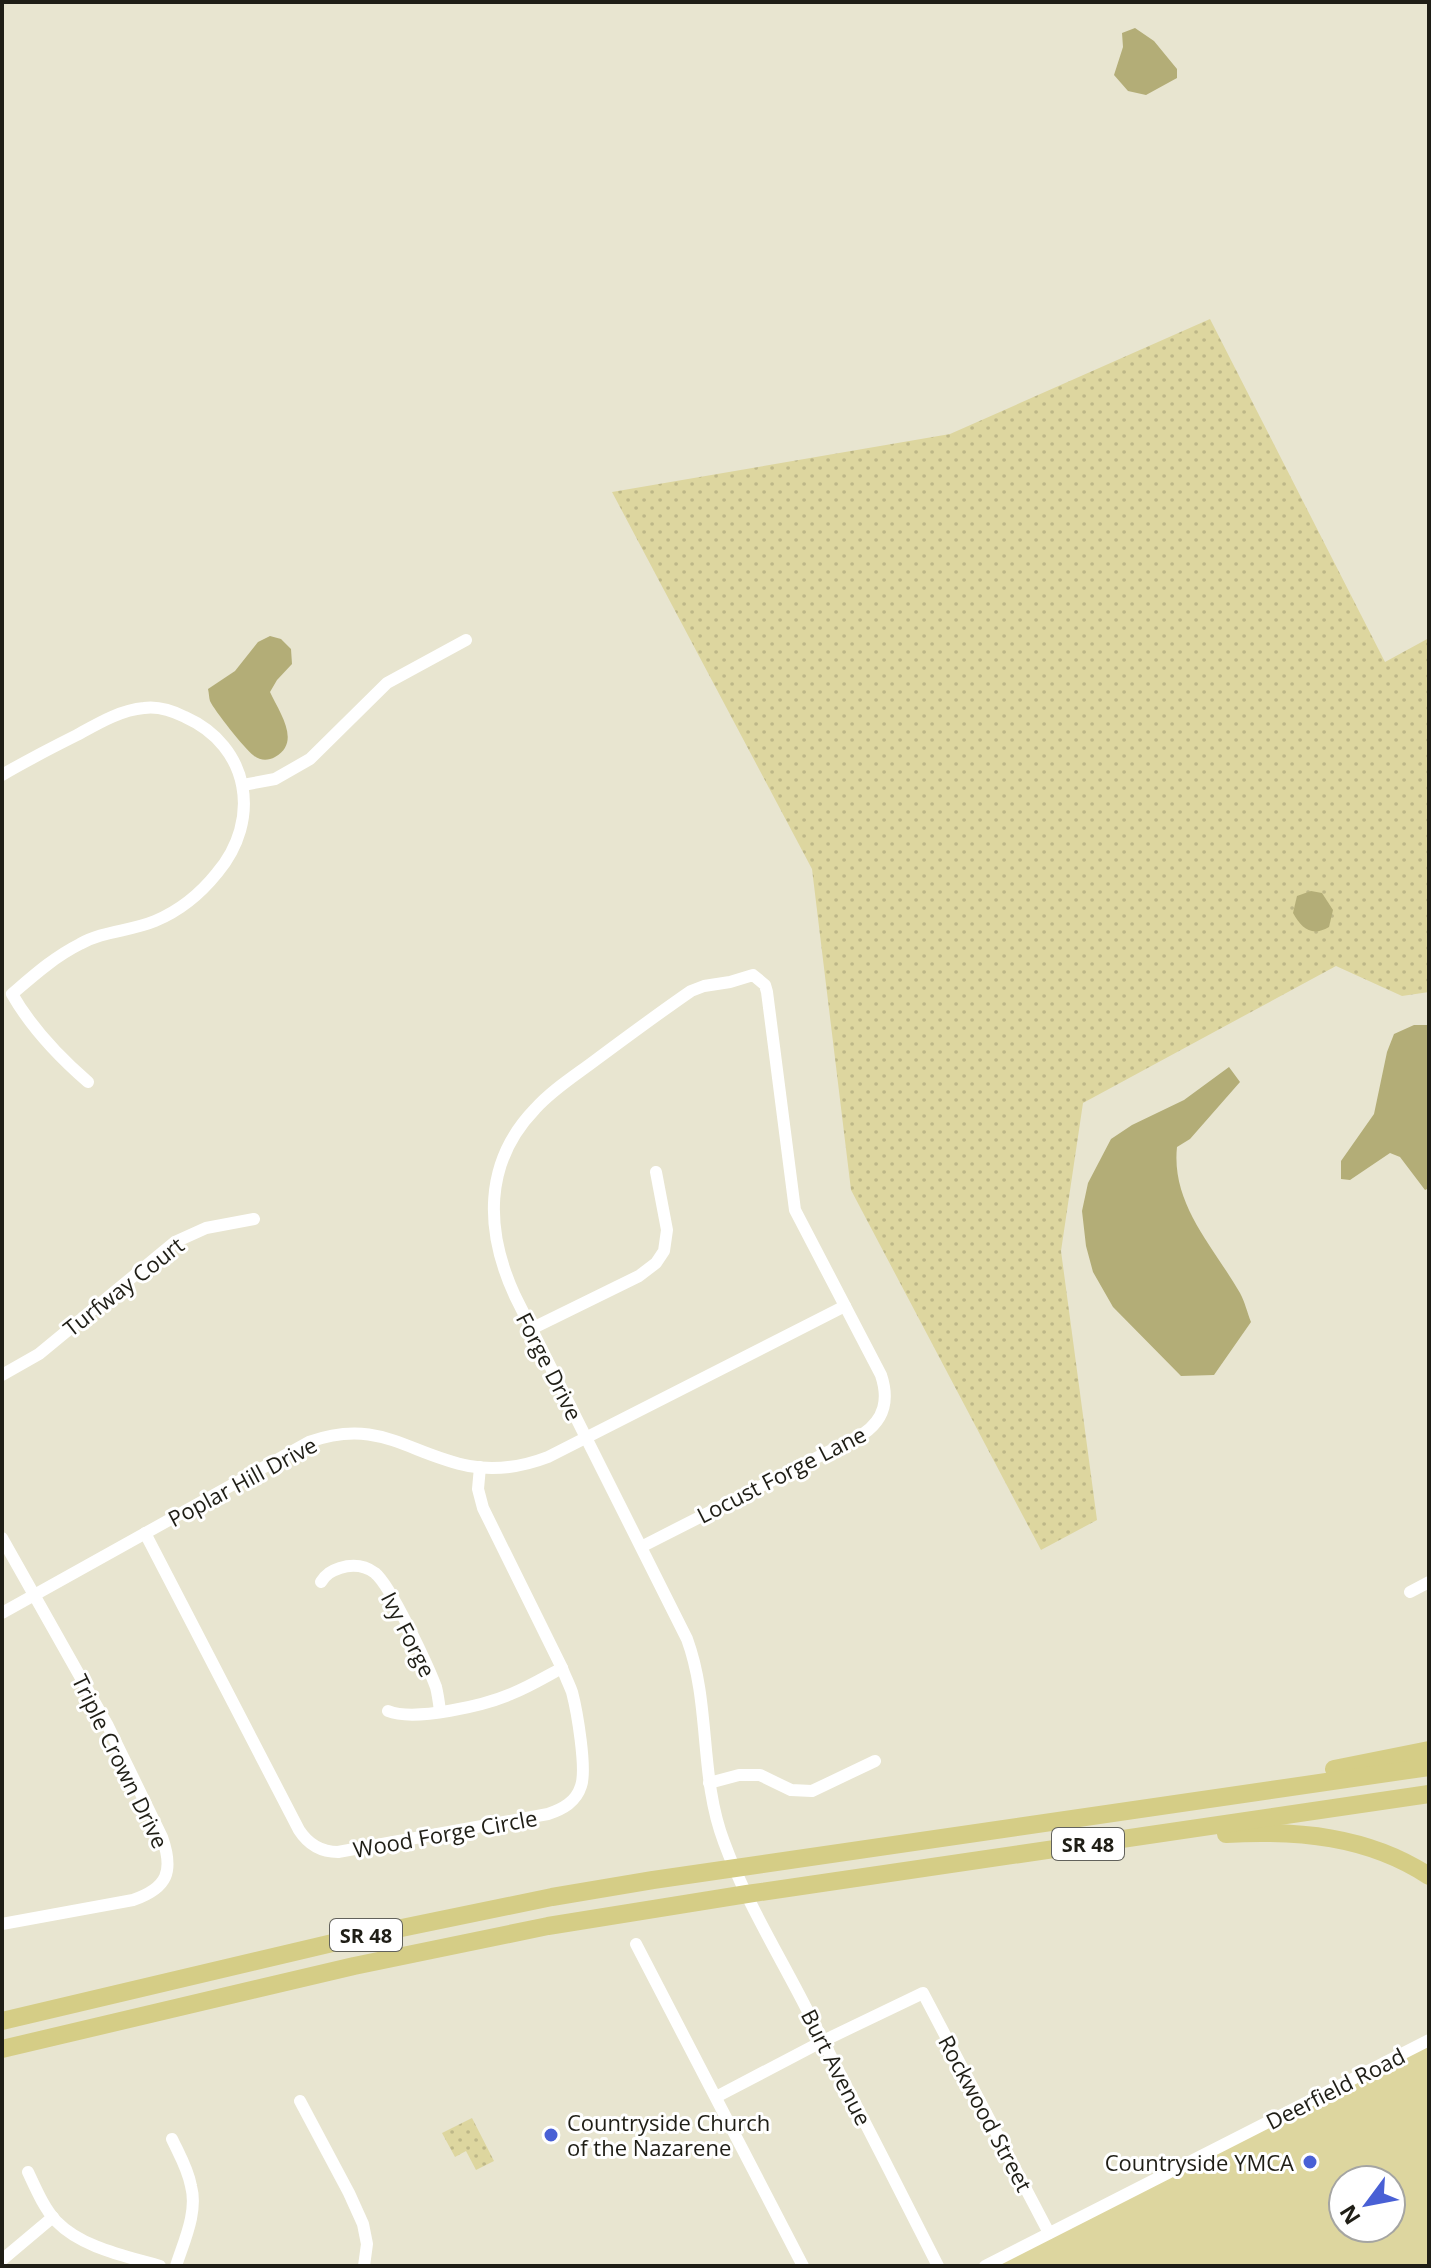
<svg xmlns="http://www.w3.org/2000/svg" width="1431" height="2268" viewBox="0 0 1431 2268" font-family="'Open Sans',sans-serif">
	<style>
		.grass { fill: #ddd69f; fill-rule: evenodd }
		.park { fill: url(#park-dots) }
		.water { fill: #b3ad77 }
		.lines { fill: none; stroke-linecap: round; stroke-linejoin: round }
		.minor { stroke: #fff; stroke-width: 12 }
		.highway { stroke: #d5cd86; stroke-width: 18 }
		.poi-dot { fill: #4960d5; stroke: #fff; stroke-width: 3 }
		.labels { text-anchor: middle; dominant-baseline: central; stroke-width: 6; stroke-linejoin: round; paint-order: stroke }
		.shield { fill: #fff; stroke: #62625c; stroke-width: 2 }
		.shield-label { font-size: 20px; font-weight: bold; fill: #1f1e16 }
		.street-label { font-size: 22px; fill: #1f1e16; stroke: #fff }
		.poi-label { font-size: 22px; fill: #1f1e16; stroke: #fff; text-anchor: start }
	</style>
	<defs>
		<pattern id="park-dots" width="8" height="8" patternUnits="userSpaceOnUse" patternTransform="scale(2)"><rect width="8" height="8" fill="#ddd69f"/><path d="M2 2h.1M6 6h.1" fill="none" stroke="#bdb788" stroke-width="1.8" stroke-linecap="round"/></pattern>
	</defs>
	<rect width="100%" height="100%" fill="#e8e5d0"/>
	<path class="grass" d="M1429,2040V2266H985ZM1343,2180H1391V2228H1343Z"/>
	<g class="park">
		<path d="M1210,319L1385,662L1429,638V992L1402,996L1336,966L1083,1103L1061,1251L1097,1520L1041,1550L851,1190L812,869L612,492L950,434Z"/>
		<path d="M472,2118L494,2161L476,2170L466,2151L455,2157L442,2133Z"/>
	</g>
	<g class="water">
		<path d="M1135,28L1154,41L1177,69V78L1146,95L1128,91L1114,75L1123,47L1122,33Z"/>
		<path d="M270,636L281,639L291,649L292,664L277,680L270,692C279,712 302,742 275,757C268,761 260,761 253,755C245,749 214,710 210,701C209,698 209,693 208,689L235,671L258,642Z"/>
		<path d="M1311,891L1322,893L1333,910L1329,927C1312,937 1302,929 1293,913L1297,896Z"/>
		<path d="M1414,1025H1429V1188L1425,1190L1400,1157L1390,1153L1350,1180L1341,1179V1161L1374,1114L1387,1052L1394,1034Z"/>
		<path d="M1229,1067L1240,1082L1190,1139L1177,1147C1171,1204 1213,1246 1240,1293C1245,1302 1247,1312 1251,1322L1214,1375L1181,1376L1113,1307L1093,1272L1086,1246L1082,1211L1088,1183L1111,1139L1132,1125L1184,1100Z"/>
	</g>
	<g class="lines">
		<g class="minor">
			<path d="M2,775C26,761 51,748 77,735C97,724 120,710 144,708C158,706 173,711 185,717C250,746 262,820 217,873C201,893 179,911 155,921C131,931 103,931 80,944C54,957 33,976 12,994C32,1029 58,1056 88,1082"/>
			<path d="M243,785L275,779L310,759L387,683L466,640"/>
			<path d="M531,1329L639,1276L656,1263L664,1251L667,1230L656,1172"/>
			<path d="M2,1375L39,1354L175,1242L206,1228L254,1219"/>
			<path d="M145,1533L299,1830C308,1844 321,1852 338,1852L548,1814C563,1809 576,1802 581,1786C587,1769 577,1711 572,1692C569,1684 565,1676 562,1668L483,1508L478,1489L480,1467"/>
			<path d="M2,1538L108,1726L162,1837C174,1871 168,1888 133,1900L2,1924"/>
			<path d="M641,1547L863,1434C885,1419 889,1399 881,1375L795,1210L767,992L765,985L753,975L730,982L704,986L691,991C659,1013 628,1036 597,1059C576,1075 553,1089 535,1109C483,1163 485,1231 515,1296L687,1639C711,1704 699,1777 724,1842C744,1897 775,1948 802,2000C848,2089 893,2177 938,2266"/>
			<path d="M321,1582C326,1574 331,1571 340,1568C353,1564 364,1565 375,1573C391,1586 428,1666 436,1687C438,1695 439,1703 440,1711"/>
			<path d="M1410,1592L1429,1582"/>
			<path d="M2,1613L309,1442C379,1417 408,1454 469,1466C497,1471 522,1467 548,1457L845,1306"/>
			<path d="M388,1711C415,1722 485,1705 511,1694C529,1687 545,1677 562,1668"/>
			<path d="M709,1783L739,1775H760L791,1790L812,1791L875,1761"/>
			<path d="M636,1944L803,2266"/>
			<path d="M716,2097L823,2041L923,1993L1049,2233"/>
			<path d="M300,2101L349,2193L363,2224L367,2244L364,2266"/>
			<path d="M172,2139C179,2154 188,2169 191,2186C198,2212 184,2241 176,2266"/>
			<path d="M28,2172C36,2189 44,2208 56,2221C82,2248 126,2256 160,2266"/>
			<path d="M2,2260L53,2217"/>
			<path d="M985,2266L1429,2040"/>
		</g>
		<g class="highway">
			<path d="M1334,1769L1429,1750"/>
			<path d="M1226,1834C1298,1830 1368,1836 1429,1876"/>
			<path d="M2,2021L358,1937L552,1897L653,1880L1429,1767"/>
			<path d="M2,2049L354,1966L548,1926L747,1894L1429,1794"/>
		</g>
	</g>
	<g class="poi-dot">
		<circle cx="551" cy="2135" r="8"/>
		<circle cx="1310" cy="2162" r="8"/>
	</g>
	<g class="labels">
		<g class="shield">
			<rect x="1052" y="1828" width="72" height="32" rx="6"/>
			<rect x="330" y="1919" width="72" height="32" rx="6"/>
		</g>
		<g class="shield-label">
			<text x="1088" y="1844">SR 48</text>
			<text x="366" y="1935">SR 48</text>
		</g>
		<g class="street-label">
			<text transform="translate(123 1286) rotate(-38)">Turfway Court</text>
			<text transform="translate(550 1366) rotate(63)">Forge Drive</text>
			<text transform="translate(781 1474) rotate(-27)">Locust Forge Lane</text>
			<text transform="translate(242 1481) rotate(-28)">Poplar Hill Drive</text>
			<text transform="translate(409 1634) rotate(63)">Ivy Forge</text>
			<text transform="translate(121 1761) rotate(64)">Triple Crown Drive</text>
			<text transform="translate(445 1833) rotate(-10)">Wood Forge Circle</text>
			<text transform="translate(837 2067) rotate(63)">Burt Avenue</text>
			<text transform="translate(1335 2088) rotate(-27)">Deerfield Road</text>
			<text transform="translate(986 2113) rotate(62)">Rockwood Street</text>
		</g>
		<g class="poi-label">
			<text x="567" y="2122">Countryside Church<tspan x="567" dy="25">of the Nazarene</tspan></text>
			<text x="1294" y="2162" text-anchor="end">Countryside YMCA</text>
		</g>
	</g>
	<rect width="1431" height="2268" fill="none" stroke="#1f1e16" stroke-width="8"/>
	<g transform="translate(1367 2204) rotate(238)"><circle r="38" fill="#ffffff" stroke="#a5a5a2" stroke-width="2"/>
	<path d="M0-6L14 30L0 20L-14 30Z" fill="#4960d5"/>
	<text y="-12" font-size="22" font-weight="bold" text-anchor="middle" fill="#1f1e16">N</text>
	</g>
</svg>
